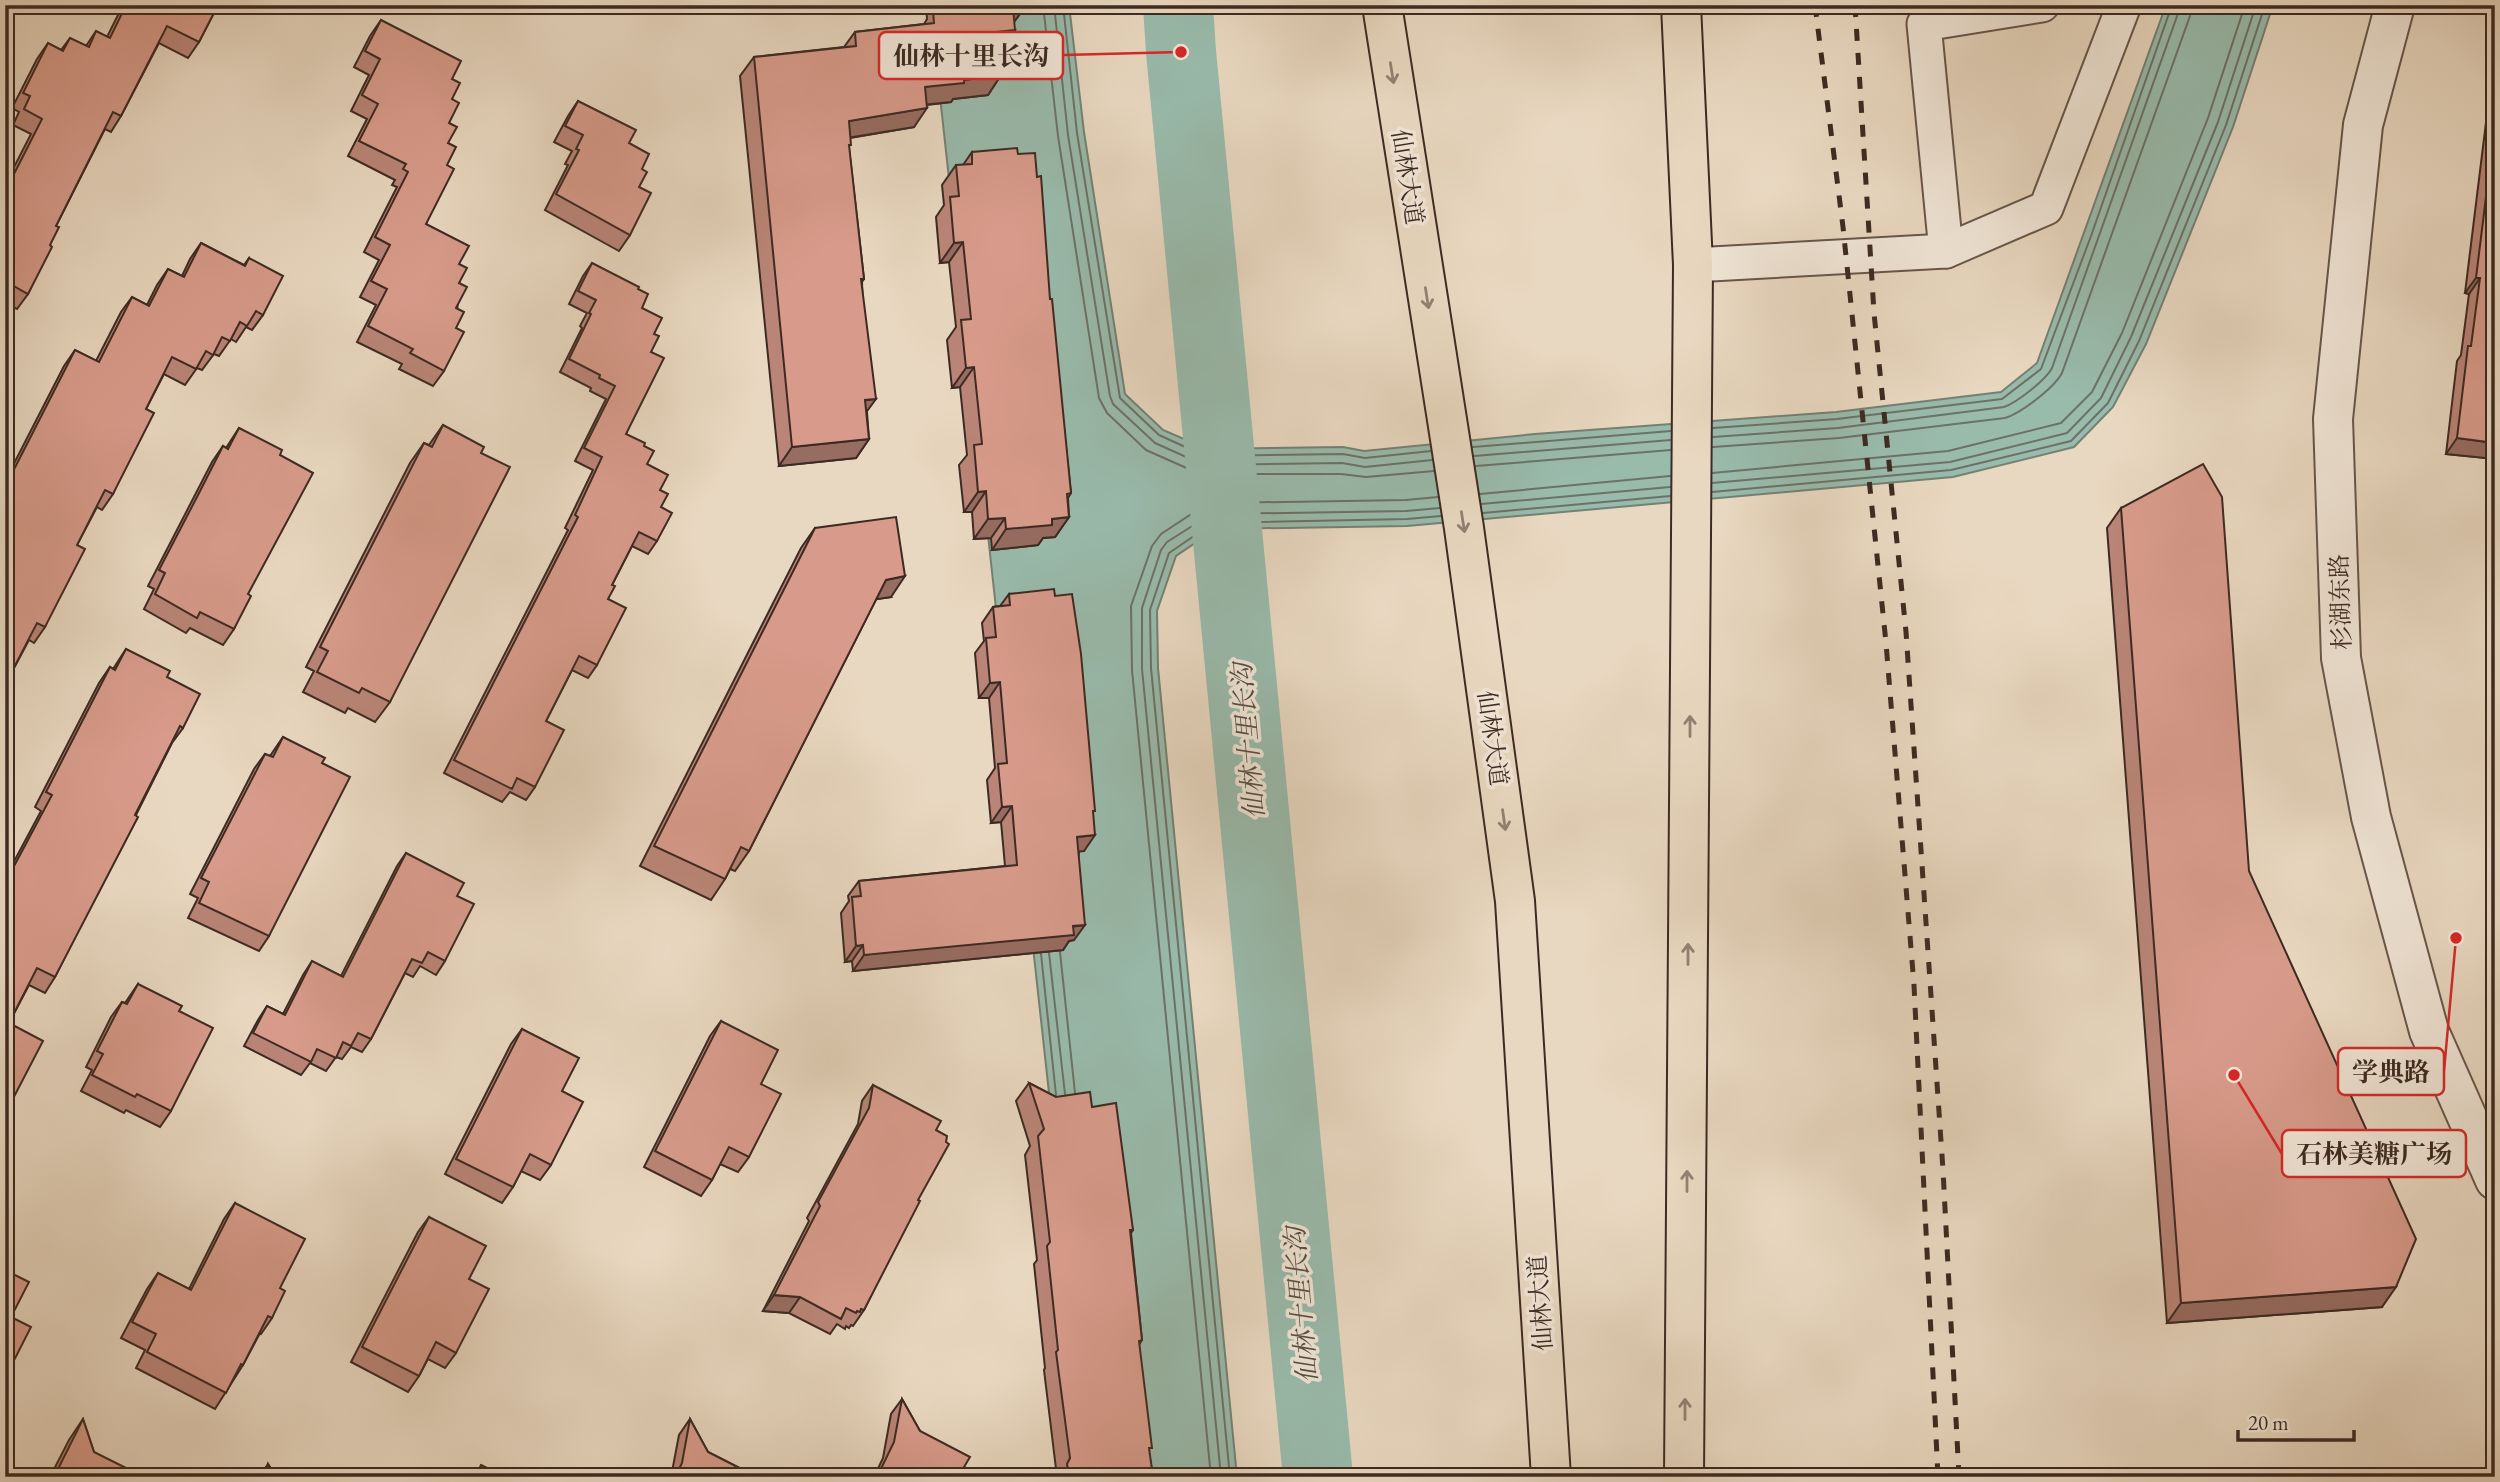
<svg xmlns="http://www.w3.org/2000/svg" width="2500" height="1482" viewBox="0 0 2500 1482" font-family="'EB Garamond','Noto Serif SC',serif">
	<style>
		.water { fill: #99bbac; stroke: #748175; stroke-width: 2 }
		.lines { fill: none; stroke-linecap: round; stroke-linejoin: round }
		.shore { stroke: #6b7267; stroke-width: 2 }
		.river { stroke: #99bbac; stroke-width: 70 }
		.minor-casing { stroke: #68564a; stroke-width: 37 }
		.tertiary-casing { stroke: #68564a; stroke-width: 42 }
		.primary-casing { stroke: #3d2a22; stroke-width: 42 }
		.minor { stroke: #f1e6d7; stroke-width: 33 }
		.tertiary { stroke: #f1e6d7; stroke-width: 38 }
		.primary { stroke: #e9d8c1; stroke-width: 38 }
		.rail { stroke: #3d2a22; stroke-width: 5; stroke-dasharray: 12 12; stroke-linecap: butt }
		.wall { fill: #ba8578; stroke: #3d2a22; stroke-width: 2 }
		.shaded-wall { fill: #976c61; stroke: #3d2a22; stroke-width: 2 }
		.building { fill: #d89b8b; stroke: #3d2a22; stroke-width: 2 }
		.oneway { stroke: #938172 }
		.labels { text-anchor: middle; dominant-baseline: central; stroke-width: 7; stroke-linejoin: round; paint-order: stroke }
		.street-label { font-size: 24px; fill: #3d2a22; stroke: #f1e6d7 }
		.water-label { font-size: 26px; font-style: italic; fill: #544e44; stroke: #f1e6d7 }
		.leader { fill: none; stroke: #d62828; stroke-width: 2.5 }
		.callout-dot { fill: #d62828; stroke: #f1e6d7; stroke-width: 2.5 }
		.callout { fill: #f1e6d7; stroke: #d62828; stroke-width: 2.5 }
		.callout-label { font-size: 26px; text-anchor: middle; font-weight: bold; fill: #3d2a22 }
	</style>
	<rect width="100%" height="100%" fill="#e9d8c1"/>
	<filter id="stains"><feTurbulence type="fractalNoise" baseFrequency=".00286" numOctaves="4"/><feColorMatrix values="0 0 0 0 .2 0 0 0 0 .09 0 0 0 0 .02 0 0 0 .5 -.17"/></filter>
	<radialGradient id="worn" r=".72"><stop offset=".6" stop-color="#630" stop-opacity="0"/><stop offset="1" stop-color="#630" stop-opacity=".3"/></radialGradient>
	<path class="water" d="M930,5H1069L1084,132L1125,394L1163,430L1207,449L1343,447L1364,451L1535,434L1836,412L2001,392L2037,363L2166,5H2273L2233,127L2146,344L2113,407L2074,447L1953,477L1407,526L1216,529L1176,556L1157,611L1158,668L1237,1477H1091Z"/>
	<g class="lines">
		<g class="shore">
			<path d="M1043,5L1058,136L1099,398L1107,413L1146,450L1200,474H1341L1366,477L1434,471"/>
			<path d="M1054,5L1068,135L1110,396L1113,404L1155,443L1204,465L1342,463L1365,467L1432,460"/>
			<path d="M1063,5L1077,133L1120,398L1159,435L1205,456L1343,454L1365,458L1431,451"/>
			<path d="M1713,428L1837,419L2002,399L2041,369L2091,236L2172,5"/>
			<path d="M1713,437L1838,428L2004,407C2016,403 2046,380 2052,368L2181,5"/>
			<path d="M1473,447L1671,431"/>
			<path d="M1713,447L1839,438L2005,418C2021,413 2054,388 2062,373L2190,16L2192,5"/>
			<path d="M1474,456L1671,440"/>
			<path d="M1476,466L1671,450"/>
			<path d="M1712,473L1948,451L2061,423L2092,392L2122,333L2208,118L2245,5"/>
			<path d="M1712,483L1950,462L2067,433L2101,398L2131,337L2218,122L2256,5"/>
			<path d="M1712,492L1951,470L2071,441L2108,403L2139,341L2226,125L2265,5"/>
			<path d="M1480,494L1670,476"/>
			<path d="M1481,504L1670,487"/>
			<path d="M1483,513L1670,496"/>
			<path d="M1060,952L1075,1093"/>
			<path d="M1049,953L1065,1094"/>
			<path d="M1041,954L1056,1095"/>
			<path d="M1211,1477L1132,670L1131,606L1152,546L1161,534L1202,507L1216,503L1406,500L1438,497"/>
			<path d="M1221,1477L1142,669V608L1161,550L1167,542L1208,516L1216,514L1406,511L1440,508"/>
			<path d="M1230,1477L1151,668L1150,610L1169,553L1213,523L1407,519L1441,516"/>
		</g>
		<path class="river" d="M1178,5L1181,52L1318,1477"/>
		<defs>
			<g id="minor">
				<path d="M1946,251L1924,24L2042,5"/>
				<path d="M1693,265L1946,251L2046,208L2124,5"/>
			</g>
			<path id="tertiary" d="M2395,5L2363,125L2333,419L2341,658L2371,817L2429,1031L2495,1180"/>
			<g id="primary">
				<path d="M1382,5L1464,528L1515,901L1551,1477"/>
				<path d="M1681,5L1693,265L1684,1477"/>
			</g>
		</defs>
		<use href="#minor" class="minor-casing"/>
		<use href="#tertiary" class="tertiary-casing"/>
		<use href="#primary" class="primary-casing"/>
		<use href="#minor" class="minor"/>
		<use href="#tertiary" class="tertiary"/>
		<use href="#primary" class="primary"/>
		<g class="rail">
			<path d="M1815,5L1843,227L1886,643L1914,985L1938,1477"/>
			<path d="M1855,5L1874,313L1906,632L1943,1170L1959,1477"/>
		</g>
	</g>
	<g class="wall">
		<path d="M123,5H226L221,12L216,9L199,42L188,58L159,43L121,116L111,132L105,129L56,226L50,245L28,294L17,309L5,303V170L11,173L31,134L13,125L19,112L12,108L37,59L48,43L61,50L70,38L86,46L96,31L107,37Z"/>
		<path d="M926,5H1025V7L1014,22L1002,50H999L1001,75L988,95L953,99L951,102L927,105L914,127L850,138L849,148L864,279L862,282L867,412L869,439L856,458L779,466L740,76L754,57L844,47L855,32L924,24L927,19Z"/>
		<path d="M381,20L452,79V99L449,123L447,165L426,224L459,264V283L456,328L444,371L433,386L399,369L402,364L357,342L376,305L360,297L379,260L364,252L397,187L392,185L395,180L348,156L367,119L351,111L369,75L354,67L370,36Z"/>
		<path d="M2495,96V459L2446,454L2457,361L2461,355L2469,294L2465,293L2488,106Z"/>
		<path d="M578,101L629,143L642,169L630,235L619,251L545,210L568,165L565,164L572,151L554,142L568,116Z"/>
		<path d="M972,152L1050,299L1071,493L1068,498L1069,517L1055,537L1043,538L1038,545L992,550L991,538L974,539L972,512H964L959,465L967,455L960,387L952,388L947,340L956,327L949,262L940,263L936,217L944,205L942,185L956,165H963Z"/>
		<path d="M201,243L244,265L249,258L263,315L252,330L246,327L236,342L231,339L219,356L214,354L202,370L197,368L185,385L164,374L146,409L113,494L102,510L97,507L77,545L45,627L34,643L29,640L5,685V481L64,366L75,350L96,361L121,312L132,297L147,305L157,285L168,269L182,276L190,259Z"/>
		<path d="M592,263L638,289L642,308L654,334L651,352L626,434L644,446L647,464L660,490L661,507L657,541L648,554L632,546L612,585L608,599L597,665L588,678L572,670L546,721L535,787L526,800L510,792L502,802L444,773L568,530L565,528L593,470L575,461L606,399L590,391L591,388L560,372L582,328L580,326L587,313L569,304L583,276Z"/>
		<path d="M443,425L481,453L390,702L375,722L348,708L345,713L303,692L314,671L306,667L410,463L424,443L429,445Z"/>
		<path d="M239,428L280,455L248,594L234,629L223,645L190,628L186,633L144,609L154,589L148,586L212,462L223,446L226,448Z"/>
		<path d="M2121,508L2382,1307L2167,1323L2107,528Z"/>
		<path d="M815,528L891,597L876,599L749,851L735,871L730,869L725,879L711,900L640,866L801,548Z"/>
		<path d="M1009,594L1093,814L1084,851H1079L1074,940L1069,941L1063,950L853,971L852,961L845,962L841,913L849,901L848,896L859,881L1005,866L1001,822L991,823L987,780L995,768L989,698H979L975,653L984,641L982,623L993,607L1000,606Z"/>
		<path d="M126,649L167,677L183,728L172,743L55,977L45,993L29,985L9,1023L5,1114V871L8,868L10,869L41,811L35,807L99,683L110,667L113,669Z"/>
		<path d="M283,737L322,763L269,936L259,951L188,918L198,898L190,894L254,769L265,754L270,756Z"/>
		<path d="M406,853L457,896L445,961L436,975L420,966L413,977L405,973L371,1039L362,1052L351,1047L342,1059L336,1057L326,1071L310,1063L301,1075L244,1046L258,1020L267,1006L283,1014L303,975L312,961L341,976L397,866Z"/>
		<path d="M138,984L171,1111L160,1127L126,1110L124,1113L81,1091L92,1070L86,1067L111,1017L122,1002L125,1003Z"/>
		<path d="M721,1021L761,1084L749,1157L738,1172L720,1164L712,1180L701,1196L644,1167L710,1036Z"/>
		<path d="M522,1029L562,1091L551,1165L540,1180L521,1171L513,1187L502,1203L445,1174L511,1044Z"/>
		<path d="M1029,1083L1056,1097L1092,1107L1133,1230L1131,1233L1142,1340L1139,1345L1149,1452L1153,1477H1057L1044,1370L1045,1368L1034,1264L1037,1260L1025,1155L1030,1146L1016,1101Z"/>
		<path d="M873,1085L936,1130L918,1200L864,1310L853,1326L851,1325L849,1328L846,1326L845,1329L837,1324L830,1334L789,1313L763,1311L809,1221L807,1218L858,1124L862,1101Z"/>
		<path d="M235,1203L280,1288L272,1318L261,1334L260,1333L243,1365L215,1409L136,1368L145,1350L121,1338L147,1289L158,1273L189,1289L224,1219Z"/>
		<path d="M429,1217L469,1279L456,1353L445,1368L428,1359L419,1376L408,1392L351,1362L418,1232Z"/>
		<path d="M902,1399L920,1431L964,1467L973,1477H874L883,1458L891,1414Z"/>
		<path d="M83,1419L94,1452L131,1477H50L69,1440Z"/>
		<path d="M690,1419L708,1452L757,1477H671L679,1435Z"/>
		<path d="M268,1464L276,1477H259Z"/>
	</g>
	<g class="shaded-wall">
		<path d="M1025,7L1011,26L1013,8Z"/>
		<path d="M1015,30L1002,50L983,51L997,32Z"/>
		<path d="M1001,75L988,95L953,99L951,102L912,106L925,87L964,80Z"/>
		<path d="M927,108L914,127L835,140L849,121Z"/>
		<path d="M963,242L949,262L940,263L954,243Z"/>
		<path d="M2476,278H2480L2469,294L2465,293Z"/>
		<path d="M974,367L960,387L952,388L966,368Z"/>
		<path d="M876,399L862,418L865,400Z"/>
		<path d="M2457,438L2495,443V459L2446,454Z"/>
		<path d="M869,439L856,458L779,466L792,447Z"/>
		<path d="M986,491L972,512H964L978,492Z"/>
		<path d="M1069,517L1055,537L1043,538L1038,545L992,550L1006,529L1052,519Z"/>
		<path d="M1005,518L991,538L974,539L988,519Z"/>
		<path d="M905,576L891,597L872,600L886,580Z"/>
		<path d="M1000,682L989,698H979L990,683Z"/>
		<path d="M1012,806L1001,822L991,823L1002,807Z"/>
		<path d="M1095,835L1084,851L1066,853L1077,837Z"/>
		<path d="M1085,925L1074,940L1069,941L1063,950L853,971L864,955Z"/>
		<path d="M863,945L852,961L845,962L856,946Z"/>
		<path d="M2396,1287L2382,1307L2167,1323L2181,1303Z"/>
		<path d="M774,1295L800,1297L789,1313L763,1311Z"/>
	</g>
	<g class="building">
		<path d="M126,5H218L199,42L167,26L121,116L113,112L56,226L59,227L50,245L52,247L28,294L10,284L9,287L5,285V170L14,174L42,119L24,109L30,96L23,93L48,43L63,51L70,38L89,47L96,31L110,38Z"/>
		<path d="M941,5H1025V7L1013,8L1015,30L997,32L1001,75L964,80V83L925,87L927,108L849,121L851,145H849L864,279H861L876,399L865,400L869,439L792,447L754,57L856,46L855,32L934,23L933,11L942,10Z"/>
		<path d="M381,20L461,61L452,79L460,83L452,99L459,103L449,123L457,127L448,143L456,147L447,165L454,169L426,224L469,246L459,264L467,268L459,283L467,287L456,308L464,312L456,328L464,332L444,371L410,353L413,349L368,326L387,289L371,281L390,245L375,237L408,172L403,169L406,164L359,141L378,104L362,95L380,59L365,51Z"/>
		<path d="M578,101L636,130L629,143L649,154L642,169L647,172L639,187L651,193L630,235L556,194L579,150L576,149L583,135L565,126Z"/>
		<path d="M2495,124V443L2457,438L2468,346H2471L2480,278H2476Z"/>
		<path d="M1017,148L1018,154L1035,153L1037,177L1041,176L1050,299H1052L1071,493L1067,494L1069,517L1052,519V525L1006,529L1005,518L988,519L986,491L978,492L974,445L982,444L974,367L966,368L961,320L971,319L963,242L954,243L950,197L959,196L956,165L972,164V152Z"/>
		<path d="M201,243L245,266L249,258L283,276L263,315L256,311L247,326L240,322L230,341L222,337L213,355L206,351L196,369L172,357L146,409L154,413L113,494L105,490L77,545L85,549L45,627L37,623L5,685V487L75,350L99,362L132,297L149,306L168,269L184,277Z"/>
		<path d="M592,263L639,287L638,289L648,294L642,308L662,318L654,334L659,336L651,352L664,358L626,434L645,443L644,446L654,451L647,464L668,475L660,490L668,494L661,507L672,513L657,541L639,532L612,585L615,586L608,599L626,608L597,665L579,656L546,721L564,730L535,787L517,778L512,789L454,760L578,517L575,515L602,457L584,448L615,386L599,378L600,375L569,359L591,314L589,313L596,300L578,291Z"/>
		<path d="M443,425L484,447L481,453L510,467L390,702L362,688L359,693L317,672L328,651L320,647L424,443L432,447Z"/>
		<path d="M239,428L282,450L280,455L313,473L248,594L251,596L234,629L200,612L197,618L155,594L165,573L159,570L198,495L223,446L228,449Z"/>
		<path d="M2203,464L2222,497L2249,871L2416,1239L2396,1287L2181,1303L2121,508Z"/>
		<path d="M896,517L905,576L886,580L749,851L741,847L725,879L654,846L815,528Z"/>
		<path d="M1054,589L1055,596L1072,594L1081,654L1095,811H1093L1095,835L1077,837L1085,925L1073,926L1074,935L864,955L863,945L856,946L852,897L861,896L859,881L1017,865L1012,806L1002,807L998,764L1007,763L1000,682L990,683L986,638L996,637L993,607L1010,605L1009,594Z"/>
		<path d="M126,649L170,671L167,677L200,694L183,728L180,726L135,815L138,817L55,977L37,968L9,1023L43,1041L5,1114V873L8,868L12,870L52,795L46,792L110,667L115,670Z"/>
		<path d="M283,737L325,758L322,763L350,777L269,936L199,903L209,882L201,878L265,754L273,757Z"/>
		<path d="M406,853L464,883L457,896L474,904L445,961L428,952L422,963L412,959L371,1039L358,1033L351,1046L343,1042L336,1058L317,1049L311,1062L253,1033L267,1006L285,1015L312,961L343,977Z"/>
		<path d="M138,984L182,1006L179,1011L213,1028L171,1111L137,1094L135,1097L92,1075L103,1054L97,1051L122,1002L127,1004Z"/>
		<path d="M721,1021L778,1050L761,1084L781,1094L749,1157L729,1147L712,1180L655,1151Z"/>
		<path d="M522,1029L579,1058L562,1091L583,1102L551,1165L530,1154L513,1187L456,1159Z"/>
		<path d="M1029,1083L1056,1097L1090,1092L1092,1107L1116,1103L1133,1230H1130L1142,1340L1139,1341L1152,1448H1149L1153,1477H1069L1067,1464L1070,1458L1056,1352L1058,1350L1047,1246L1050,1242L1038,1136L1044,1129Z"/>
		<path d="M873,1085L941,1121L936,1130L947,1136L946,1142L949,1144L918,1200L920,1201L864,1310L861,1309L860,1312L857,1311L856,1313L846,1308L841,1319L800,1297L774,1295L820,1206L818,1202L869,1108Z"/>
		<path d="M235,1203L305,1239L280,1288L285,1291L272,1318L268,1316L243,1365L241,1364L226,1393L147,1352L156,1334L132,1322L158,1273L191,1290Z"/>
		<path d="M429,1217L486,1246L469,1279L489,1289L456,1353L436,1342L419,1376L362,1347Z"/>
		<path d="M5,1270L29,1282L11,1317L31,1327L5,1378Z"/>
		<path d="M902,1399L920,1431L970,1457L964,1467L972,1471L971,1473L973,1477H877L894,1442Z"/>
		<path d="M83,1419L94,1452L134,1472L131,1477H54Z"/>
		<path d="M690,1419L708,1452L757,1477H675L682,1463Z"/>
		<path d="M268,1464L276,1477H266Z"/>
		<path d="M481,1465L505,1477H475Z"/>
	</g>
	<defs><path id="oneway-shaft" d="M-6 0H5M1.5-3L5.5 0L1.5 3" fill="none" stroke-width="1.6" stroke-linecap="round" stroke-linejoin="round" transform="scale(1.75)"/></defs>
	<g class="oneway">
		<use href="#oneway-shaft" transform="translate(1392 73) rotate(81)"/>
		<use href="#oneway-shaft" transform="translate(1427 298) rotate(81)"/>
		<use href="#oneway-shaft" transform="translate(1463 522) rotate(81)"/>
		<use href="#oneway-shaft" transform="translate(1690 726) rotate(-90)"/>
		<use href="#oneway-shaft" transform="translate(1504 820) rotate(82)"/>
		<use href="#oneway-shaft" transform="translate(1688 954) rotate(-90)"/>
		<use href="#oneway-shaft" transform="translate(1687 1181) rotate(-90)"/>
		<use href="#oneway-shaft" transform="translate(1685 1409) rotate(-90)"/>
	</g>
	<g class="labels">
		<g class="street-label">
			<text transform="translate(1408 177) rotate(81)">仙林大道</text>
			<text transform="translate(2340 602) rotate(-92)">杉湖东路</text>
			<text transform="translate(1493 738) rotate(82)">仙林大道</text>
			<text transform="translate(1540 1303) rotate(-94)">仙林大道</text>
		</g>
		<g class="water-label">
			<text transform="translate(1248 741) rotate(-95)">仙林十里长沟</text>
			<text transform="translate(1301 1305) rotate(-95)">仙林十里长沟</text>
		</g>
	</g>
	<path class="leader" d="M1181 52L1063 55M2456 938L2444 1071M2234 1075L2282 1154"/>
	<g class="callout-dot">
		<circle cx="1181" cy="52" r="7"/>
		<circle cx="2456" cy="938" r="7"/>
		<circle cx="2234" cy="1075" r="7"/>
	</g>
	<g class="callout">
		<rect x="879" y="32" width="184" height="47" rx="7"/>
		<rect x="2338" y="1048" width="106" height="47" rx="7"/>
		<rect x="2282" y="1130" width="184" height="47" rx="7"/>
	</g>
	<g class="callout-label">
		<text x="971" y="65">仙林十里长沟</text>
		<text x="2391" y="1081">学典路</text>
		<text x="2374" y="1163">石林美糖广场</text>
	</g>
	<rect width="2500" height="1482" fill="none" stroke="#e9d8c1" stroke-width="28"/>
	<rect x="7" y="7" width="2486" height="1468" fill="none" stroke="#3d2a22" stroke-width="3.5"/>
	<rect x="14" y="14" width="2472" height="1454" fill="none" stroke="#3d2a22" stroke-width="2"/>
	<path d="M2238 1430v10h116v-10" fill="none" stroke="#3d2a22" stroke-width="3.5"/>
	<text x="2248" y="1430" font-size="21" fill="#3d2a22" stroke="#f1e6d7" stroke-width="5" paint-order="stroke">20 m</text>
	<rect width="100%" height="100%" filter="url(#stains)"/>
	<rect width="100%" height="100%" fill="url(#worn)"/>
</svg>
